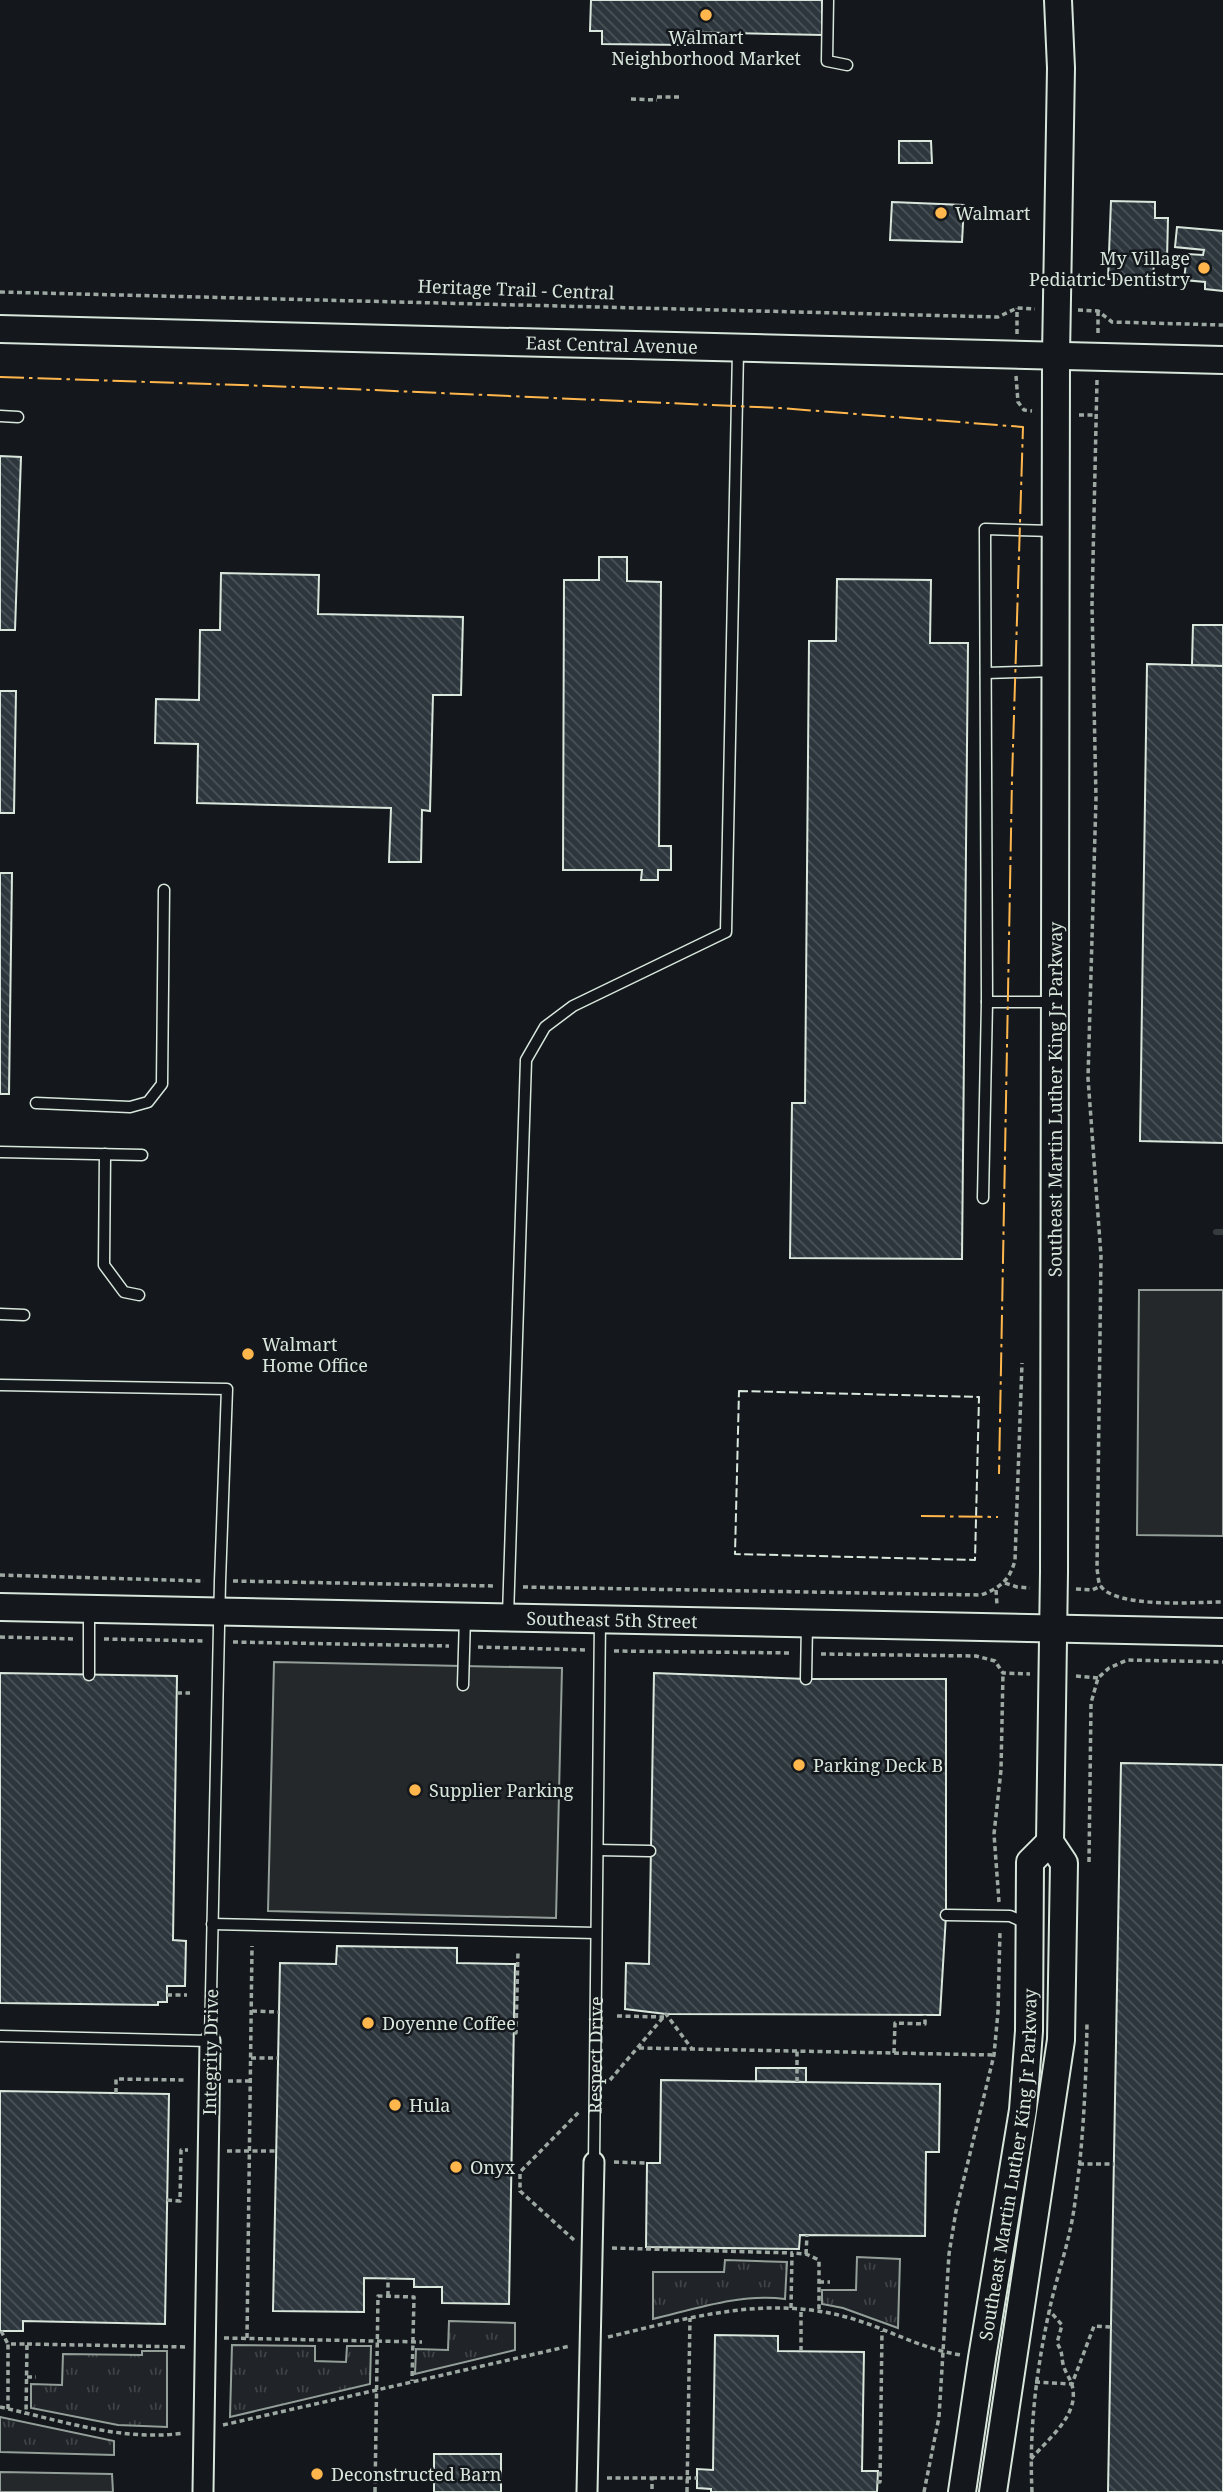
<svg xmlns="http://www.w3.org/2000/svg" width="1223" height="2492" viewBox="0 0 1223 2492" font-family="'Noto Serif',serif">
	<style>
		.grass { fill: url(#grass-tufts); stroke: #939e99; stroke-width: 2 }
		.parking { fill: #24282b; stroke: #939e99; stroke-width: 2 }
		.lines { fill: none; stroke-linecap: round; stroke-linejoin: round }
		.stream { stroke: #363b3e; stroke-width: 6 }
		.building { fill: url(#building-back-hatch); stroke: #d8e6dc; stroke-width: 2 }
		.lane-casing { stroke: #d8e6dc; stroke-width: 13 }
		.street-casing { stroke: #d8e6dc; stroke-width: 23 }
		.secondary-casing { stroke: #d8e6dc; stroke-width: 30 }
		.path { stroke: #9da8a2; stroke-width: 3.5; stroke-dasharray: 5 3.5; stroke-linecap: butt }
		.lane { stroke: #14181c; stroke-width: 10 }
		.street { stroke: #14181c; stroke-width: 19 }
		.secondary { stroke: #14181c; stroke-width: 26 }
		.fence { stroke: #d8e6dc; stroke-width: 2; stroke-dasharray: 9 3.5; stroke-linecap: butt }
		.power { stroke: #ffb74d; stroke-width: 2; stroke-dasharray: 24 5 3.5 5; stroke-linecap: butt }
		.poi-dot { fill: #ffb74d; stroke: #14181c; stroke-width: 2.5 }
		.labels { text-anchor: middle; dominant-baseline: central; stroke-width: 5; stroke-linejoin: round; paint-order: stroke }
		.poi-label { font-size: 18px; fill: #d8e6dc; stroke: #14181c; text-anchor: start }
		.street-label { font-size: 18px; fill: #d8e6dc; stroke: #14181c }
	</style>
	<defs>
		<pattern id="grass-tufts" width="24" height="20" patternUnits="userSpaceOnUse" patternTransform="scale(1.75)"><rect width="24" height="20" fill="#202428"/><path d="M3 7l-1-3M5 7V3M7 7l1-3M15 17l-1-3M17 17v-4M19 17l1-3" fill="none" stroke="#404447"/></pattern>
		<pattern id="building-back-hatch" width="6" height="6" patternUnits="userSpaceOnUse" patternTransform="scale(1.75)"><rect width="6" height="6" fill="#2c363c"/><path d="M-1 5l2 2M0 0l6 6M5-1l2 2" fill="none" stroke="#4a5358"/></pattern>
	</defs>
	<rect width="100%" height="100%" fill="#14181c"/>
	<g class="grass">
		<path d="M857,2257L900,2259L898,2328L843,2308L822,2304V2290H856Z"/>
		<path d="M725,2260L787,2262L785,2299C742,2293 695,2309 653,2319V2272H724Z"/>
		<path d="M449,2321L515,2323V2350L415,2374L416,2349L448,2350Z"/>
		<path d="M232,2345L315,2346V2361L346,2362L347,2346H371L370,2384L230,2417Z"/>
		<path d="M142,2351H167V2427L118,2425L31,2408V2384L62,2385L63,2354L142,2355Z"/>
		<path d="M0,2417L114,2441V2455L0,2452Z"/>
	</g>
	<g class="parking">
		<path d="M1139,1290H1223V1536L1137,1535Z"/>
		<path d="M274,1662L562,1668L556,1918L268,1911Z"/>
		<path d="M0,2472L112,2474L113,2492H0Z"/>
	</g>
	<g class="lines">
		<path class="stream" d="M1216,1232H1223"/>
	</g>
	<g class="building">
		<path d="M591,0H822V35L685,32V45L602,44V31H590Z"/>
		<path d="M899,141H931L932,163H899Z"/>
		<path d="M1111,201L1155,202V218H1168L1167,260H1154L1153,280L1108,279Z"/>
		<path d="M892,202L964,205L962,242L890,240Z"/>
		<path d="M1177,227L1223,231V291L1205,289V282L1184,280L1187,254L1203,255L1204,250L1175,247Z"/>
		<path d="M0,456L21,457L15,630H0Z"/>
		<path d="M599,557H627V581L661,582L659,846H671V870H658V880H641L642,870H563L564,580H599Z"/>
		<path d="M221,573L319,575L318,614L463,617L461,695H433L430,811L422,810L421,862H389L391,808L197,803L198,744L155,743L156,699L199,700L200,630H220Z"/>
		<path d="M837,579L931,580L930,643H968L962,1259L790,1258L792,1103H805L809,641H836Z"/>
		<path d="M1193,625H1223V666L1192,665Z"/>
		<path d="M1147,664L1223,666V1143L1140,1141Z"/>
		<path d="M0,691H16L14,813H0Z"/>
		<path d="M0,873H12L9,1094H0Z"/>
		<path d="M0,1673L177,1676L173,1940L186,1941L185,1986H167V2002H158V2005L0,2003Z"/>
		<path d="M654,1673L806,1679H946V1915L940,2015L666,2014L625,2009L626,1963L649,1964Z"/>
		<path d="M1121,1763L1223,1765V2492H1108Z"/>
		<path d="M337,1946L457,1948V1963L515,1964L509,2304L442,2303V2287H414V2279L364,2278V2312L273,2311L280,1963L336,1964Z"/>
		<path d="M756,2068H806V2082L756,2081Z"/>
		<path d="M661,2080L940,2084L939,2152H926L925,2236L800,2235L799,2249L646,2247L647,2163H660Z"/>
		<path d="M0,2091L169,2094L165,2324L23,2321V2331H0Z"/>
		<path d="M715,2335L778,2336V2351L864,2352L862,2471H878L877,2492H711V2489L697,2488V2469L713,2470Z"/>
		<rect x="434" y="2454" width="67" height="38"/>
	</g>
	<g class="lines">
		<defs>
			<g id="lane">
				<path d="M828,0L827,61L847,65"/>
				<path d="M0,416L18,417"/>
				<path d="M986,673L1055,671"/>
				<path d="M987,1002H1053"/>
				<path d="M36,1103L130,1107L148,1102L162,1084L164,890"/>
				<path d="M0,1152L142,1155"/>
				<path d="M105,1154L104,1265L124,1292L139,1295"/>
				<path d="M983,1198L987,1002L985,529L1054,531"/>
				<path d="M0,1314L24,1315"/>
				<path d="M0,1385L227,1389L220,1581L210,2041L0,2036"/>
				<path d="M508,1616L526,1060L545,1027L573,1006L726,932L738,351"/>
				<path d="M89,1675V1609"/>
				<path d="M806,1679L807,1624"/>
				<path d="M463,1685L465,1617"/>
				<path d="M598,1850L650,1851"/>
				<path d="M946,1915L1010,1916L1026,1923"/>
				<path d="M212,1924L596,1933"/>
				<path id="s1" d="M594,2162L600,1620"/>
			</g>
			<g id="street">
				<path d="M203,2492L210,2041"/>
				<path d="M587,2492L594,2162"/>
			</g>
			<g id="secondary">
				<path id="s2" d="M0,329L1223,360"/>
				<path id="s3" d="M0,1607L1223,1632"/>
				<path id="s4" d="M962,2492L982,2358L1023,2110L1029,2031L1030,1862L1050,1842"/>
				<path id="s5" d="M993,2492L1061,2040L1064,1863L1050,1842L1054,1572L1056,356L1061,68L1058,0"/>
			</g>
		</defs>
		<use href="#lane" class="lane-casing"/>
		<use href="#street" class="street-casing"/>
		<use href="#secondary" class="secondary-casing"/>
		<g class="path">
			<path d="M657,97H682"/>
			<path d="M631,99L657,100"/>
			<path d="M0,292L998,317L1017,308L1035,309"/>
			<path d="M1078,310L1098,311L1112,322L1223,325"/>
			<path d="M1098,333V311"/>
			<path d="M1017,334V308"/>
			<path d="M1016,376L1018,402L1024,410L1032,411"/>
			<path d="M1097,380L1092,605L1096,798L1088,1078L1101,1256L1097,1569C1098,1574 1098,1581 1100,1585C1114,1609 1197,1602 1223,1602"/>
			<path d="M1079,415H1095"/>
			<path d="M0,1575L204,1581"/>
			<path d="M233,1581L495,1586"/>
			<path d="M1005,1583L1017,1587L1030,1588"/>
			<path d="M523,1587L981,1595C1000,1588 1010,1580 1015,1560L1022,1363"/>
			<path d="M1076,1589L1092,1590L1101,1586"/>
			<path d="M996,1590L997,1605"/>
			<path d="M0,1637L75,1639"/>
			<path d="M104,1639L204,1641"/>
			<path d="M233,1642L449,1646"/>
			<path d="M478,1647L586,1650"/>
			<path d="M614,1651L792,1653"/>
			<path d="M821,1654L976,1656L995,1661L1003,1673L1030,1674"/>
			<path d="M1076,1676L1098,1678"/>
			<path d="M177,1693H190"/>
			<path d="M1089,1862L1091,1703L1098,1678L1109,1668L1127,1660L1223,1662"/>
			<path d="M999,1902L994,1834L1001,1770L1003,1673"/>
			<path d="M167,1995H187"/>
			<path d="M252,2011L279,2012"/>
			<path d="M617,2016L664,2017"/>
			<path d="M514,2033H516L518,1951"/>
			<path d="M639,2048L994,2055"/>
			<path d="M894,2053L895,2023L925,2024V2015"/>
			<path d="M251,2058H278"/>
			<path d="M610,2080L666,2014L692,2049"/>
			<path d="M228,2081H250"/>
			<path d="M797,2082V2051"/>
			<path d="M116,2093V2079L185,2080"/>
			<path d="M227,2151H276"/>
			<path d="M614,2162L647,2163"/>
			<path d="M1079,2164H1114"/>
			<path d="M167,2200L180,2201L181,2150H188"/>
			<path d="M574,2240L520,2191V2172L580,2111"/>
			<path d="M612,2248L792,2253"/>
			<path d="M806,2254L807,2235"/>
			<path d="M819,2282H830"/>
			<path d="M388,2296V2278"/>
			<path d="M791,2308L792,2253L806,2254L819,2260V2310"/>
			<path d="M1,2331L8,2344"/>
			<path d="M608,2337C689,2318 767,2294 850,2318C888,2329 921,2349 961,2355"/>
			<path d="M224,2338L422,2342"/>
			<path d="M247,2338L252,1946"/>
			<path d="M27,2344L188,2347"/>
			<path d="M801,2351V2309"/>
			<path d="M27,2377H36"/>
			<path d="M1035,2382L1072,2384L1094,2326L1111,2327"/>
			<path d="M0,2407C59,2420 123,2442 184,2433"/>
			<path d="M8,2409V2344H27L26,2415"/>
			<path d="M223,2425L570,2346"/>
			<path d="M1031,2459C1047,2440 1077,2417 1073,2390C1072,2380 1065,2373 1063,2364C1061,2354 1063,2353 1057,2343L1062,2325L1049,2310"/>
			<path d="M607,2478H652V2491"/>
			<path d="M652,2478H697"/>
			<path d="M877,2482H880L882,2331"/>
			<path d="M375,2492L378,2296L414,2297L412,2381"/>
			<path d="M687,2492L690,2318"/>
			<path d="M924,2492L939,2417L949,2254L956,2211L994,2055L998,2012L1000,1931"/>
			<path d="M1032,2492C1029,2431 1036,2372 1049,2312C1056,2278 1069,2244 1074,2209C1083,2148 1086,2085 1087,2023"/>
		</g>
		<use href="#lane" class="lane"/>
		<use href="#street" class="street"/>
		<use href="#secondary" class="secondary"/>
		<path class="fence" d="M739,1391L979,1397L975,1560L735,1554Z"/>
		<g class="power">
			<path d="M0,377L327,388L780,408L1023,427L1012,779L999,1474"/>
			<path d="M921,1516L998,1517"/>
		</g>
	</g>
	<g class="poi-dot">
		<circle cx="706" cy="15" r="7"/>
		<circle cx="941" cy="213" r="7"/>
		<circle cx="1204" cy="268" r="7"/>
		<circle cx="248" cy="1354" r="7"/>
		<circle cx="799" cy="1765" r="7"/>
		<circle cx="415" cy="1790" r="7"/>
		<circle cx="368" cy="2023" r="7"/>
		<circle cx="395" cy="2105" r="7"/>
		<circle cx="456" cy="2167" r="7"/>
		<circle cx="317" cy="2474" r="7"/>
	</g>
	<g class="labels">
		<g class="poi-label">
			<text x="706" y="37" text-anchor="middle">Walmart<tspan x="706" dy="21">Neighborhood Market</tspan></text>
			<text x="955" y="213">Walmart</text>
			<text x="1190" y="258" text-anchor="end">My Village<tspan x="1190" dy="21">Pediatric Dentistry</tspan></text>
			<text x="262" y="1344">Walmart<tspan x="262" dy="21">Home Office</tspan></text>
			<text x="813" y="1765">Parking Deck B</text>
			<text x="429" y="1790">Supplier Parking</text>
			<text x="382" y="2023">Doyenne Coffee</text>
			<text x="409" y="2105">Hula</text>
			<text x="470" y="2167">Onyx</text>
			<text x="331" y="2474">Deconstructed Barn</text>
		</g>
		<g class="street-label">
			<text transform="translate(516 289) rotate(2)">Heritage Trail - Central</text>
			<text stroke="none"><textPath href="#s2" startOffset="612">East Central Avenue</textPath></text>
			<text stroke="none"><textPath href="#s5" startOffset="1402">Southeast Martin Luther King Jr Parkway</textPath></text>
			<text stroke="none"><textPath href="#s3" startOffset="612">Southeast 5th Street</textPath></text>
			<text transform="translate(210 2052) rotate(-89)">Integrity Drive</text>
			<text stroke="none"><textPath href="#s1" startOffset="107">Respect Drive</textPath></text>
			<text stroke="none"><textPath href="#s4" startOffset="331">Southeast Martin Luther King Jr Parkway</textPath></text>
		</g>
	</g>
</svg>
